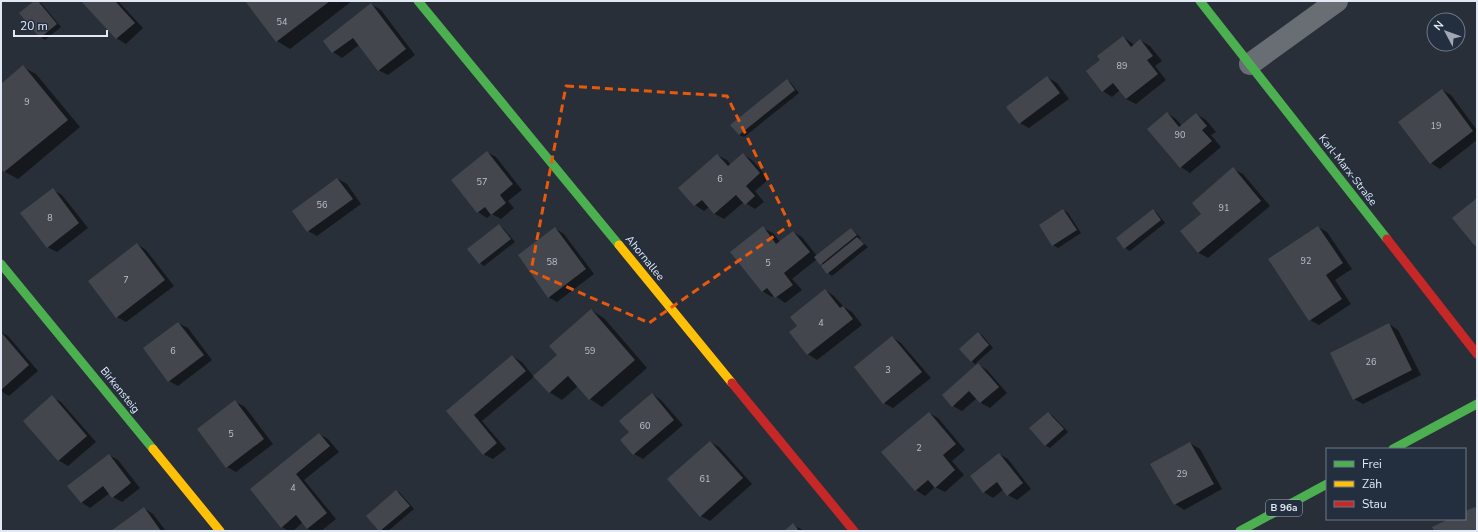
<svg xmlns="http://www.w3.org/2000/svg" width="1478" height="532" viewBox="0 0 1478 532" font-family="'Nunito Sans',sans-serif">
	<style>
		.shadow { fill: #0007 }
		.building { fill: #44464d }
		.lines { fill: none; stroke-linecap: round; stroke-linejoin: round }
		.street { stroke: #696d74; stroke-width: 22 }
		.fast { stroke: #4caf50; stroke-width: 9 }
		.slow { stroke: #ffc107; stroke-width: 9 }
		.jam { stroke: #c62828; stroke-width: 9 }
		.marked { fill: none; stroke: #e8590c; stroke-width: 3; stroke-dasharray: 8 5; stroke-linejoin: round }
		.labels { text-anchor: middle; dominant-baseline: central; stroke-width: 3; stroke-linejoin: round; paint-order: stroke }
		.number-label { font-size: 9px; fill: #bac0ca }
		.shield { fill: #232e3e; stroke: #a9b1bd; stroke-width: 1 }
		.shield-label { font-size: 10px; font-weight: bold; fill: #e2e9f4 }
		.street-label { font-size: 11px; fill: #e2e9f4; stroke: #232e3e }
	</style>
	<rect width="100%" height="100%" fill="#292f38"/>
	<g class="shadow">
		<path d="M36,1L41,3L61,27L45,40L41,37Z"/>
		<path d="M83,1H118L143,28L126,44L116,38Z"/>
		<path d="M246,1H352L290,49L277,41Z"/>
		<path d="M371,4L381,10L415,55L388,75L378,70L359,45L342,58L333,52L324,41Z"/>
		<path d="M1123,37L1132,43L1134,45L1140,40L1150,46L1162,61L1155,66L1166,80L1136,104L1126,99L1120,90L1112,97L1103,91L1101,60Z"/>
		<path d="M23,67L36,74L80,127L18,179L5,172L1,167V85Z"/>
		<path d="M1047,77L1057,83L1069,99L1029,128L1020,123Z"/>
		<path d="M787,80L791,83L799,93L744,137L739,135Z"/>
		<path d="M1442,90L1451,95L1477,130V140L1440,169L1431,163Z"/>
		<path d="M1167,113L1176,119L1182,126L1196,114L1206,120L1216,132L1211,135L1221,147L1190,173L1181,167Z"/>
		<path d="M487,152L496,157L522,190L508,201L514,208L501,219L492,214L487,218L478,212Z"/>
		<path d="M743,154L752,160L769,179L755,191L764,202L755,209L744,202L724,219L715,214L709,207L704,211L695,205L717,155L727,160L731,165Z"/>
		<path d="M1233,169L1243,174L1270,206L1208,258L1199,253L1181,231L1202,214Z"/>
		<path d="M338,179L347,184L361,204L317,236L308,231Z"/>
		<path d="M53,190L62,195L88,228L57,252L47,247Z"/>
		<path d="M1063,210L1068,213L1081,233L1058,248L1053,245Z"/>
		<path d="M1153,210L1157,213L1165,223L1130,251L1125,248Z"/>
		<path d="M499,225L503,228L515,242L484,266L480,263Z"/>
		<path d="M1318,227L1327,232L1352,269L1335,280L1351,304L1319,325L1310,320Z"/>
		<path d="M555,228L564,234L594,274L557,302L548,297Z"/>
		<path d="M763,228L773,233L780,242L793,232L802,237L817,256L851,229L855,232L861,238L859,239L868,247L832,276L828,273L824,265L817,259L792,279L802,290L785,303L774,295L772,297L762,291Z"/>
		<path d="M137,244L146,250L174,286L126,322L117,317Z"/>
		<path d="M825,290L834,296L844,307L852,312L862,325L817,360L808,354Z"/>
		<path d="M591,310L604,318L647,368L602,407L590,399L578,386L562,400L549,392L535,376L482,421L506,449L493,459L483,454L447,411L512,356L522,362L534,377L559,355Z"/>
		<path d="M178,323L188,328L212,360L178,386L169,381Z"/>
		<path d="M1389,324L1398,330L1421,375L1363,404L1354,399Z"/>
		<path d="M1,332L8,336L38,371L9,396L1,391Z"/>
		<path d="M978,333L983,336L993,348L976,363L987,370L1007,393L990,408L981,403L977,398L962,411L953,406L977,365L971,361Z"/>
		<path d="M892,337L901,343L931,378L893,408L884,403Z"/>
		<path d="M652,394L661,400L683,425L643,459L634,454L631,432Z"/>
		<path d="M52,397L61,402L96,442L68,466L58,460Z"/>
		<path d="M236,402L245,407L273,444L236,472L227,467Z"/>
		<path d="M929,413L938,418L965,450L952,461L964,475L945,492L935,487L925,496L916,490Z"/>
		<path d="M1048,413L1053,416L1068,432L1050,448L1045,445Z"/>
		<path d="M319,434L328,439L339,452L304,480L336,519L321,531H312L308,529L303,522L293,531H289L282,527L251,489Z"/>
		<path d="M710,442L719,447L752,484L710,521L701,516Z"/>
		<path d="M1190,443L1200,449L1222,489L1184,510L1175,504Z"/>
		<path d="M999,454L1008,459L1031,489L1017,500L1008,495L1004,489L993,498L984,492Z"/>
		<path d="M109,455L118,460L140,488L122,502L113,497L110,493L90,508L81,502Z"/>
		<path d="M396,491L400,493L414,509L388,531H380L367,516Z"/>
		<path d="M144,508L153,514L166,531H113Z"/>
		<path d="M793,525L803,530L804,531H785Z"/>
	</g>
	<g class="building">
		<path d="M34,1H38L57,24L40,38L19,13Z"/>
		<path d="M81,1H115L135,23L116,39Z"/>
		<path d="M245,1H330L276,42Z"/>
		<path d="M371,3L406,49L378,71L353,38L332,53L323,41Z"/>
		<path d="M1123,36L1131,47L1140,39L1153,56L1147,60L1158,74L1126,99L1113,83L1102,92L1086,71L1100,60L1097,56Z"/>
		<path d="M23,65L68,120L4,172L1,169V84Z"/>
		<path d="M1047,76L1060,93L1019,124L1006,107Z"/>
		<path d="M787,79L795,90L739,135L730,125Z"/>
		<path d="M1442,89L1473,131L1430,164L1398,122Z"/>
		<path d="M1167,112L1179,127L1196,113L1207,126L1202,130L1212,141L1180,168L1147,129Z"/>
		<path d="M487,151L513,184L500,195L506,203L491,215L485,207L477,213L451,180Z"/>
		<path d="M743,153L760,173L746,186L755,196L745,205L736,195L714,214L702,200L694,206L678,188L717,154L728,166Z"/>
		<path d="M1233,167L1261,201L1198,253L1180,231L1201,214L1192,203Z"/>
		<path d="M337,178L353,199L307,232L292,211Z"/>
		<path d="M53,188L79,223L47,248L20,213Z"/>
		<path d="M1477,198V244L1475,246L1452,218Z"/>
		<path d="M1063,209L1077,230L1052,246L1039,225Z"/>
		<path d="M1153,209L1161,220L1124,249L1116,238Z"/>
		<path d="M499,224L511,239L479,264L467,249Z"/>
		<path d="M763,226L776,244L793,231L810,252L784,273L793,285L775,298L767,288L762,292L730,252Z"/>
		<path d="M1318,226L1343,263L1326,275L1342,299L1309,321L1268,259Z"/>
		<path d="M555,227L586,269L548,298L518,255Z"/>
		<path d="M851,228L857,235L820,265L814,257Z"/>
		<path d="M857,237L864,244L827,274L821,266Z"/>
		<path d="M137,243L165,280L116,318L88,281Z"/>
		<path d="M825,289L840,308L843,306L853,319L807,355L789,332L797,326L790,317Z"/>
		<path d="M591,309L635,360L589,400L568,376L549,393L533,376L557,355L549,346Z"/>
		<path d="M178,322L204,355L168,382L143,348Z"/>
		<path d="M1389,323L1412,370L1353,400L1330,353Z"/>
		<path d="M1,332L29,365L1,390Z"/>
		<path d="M978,332L989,345L971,362L959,349Z"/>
		<path d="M892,336L922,372L883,404L854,367Z"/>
		<path d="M512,355L526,371L474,415L497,443L483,455L446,411Z"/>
		<path d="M978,363L999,387L980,403L969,391L952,407L942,395Z"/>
		<path d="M652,393L674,420L633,455L620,440L629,432L619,421Z"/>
		<path d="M52,395L87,436L58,461L23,421Z"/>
		<path d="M235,400L264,439L226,468L197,429Z"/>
		<path d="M929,412L956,444L943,455L955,470L935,488L928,480L915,491L881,452Z"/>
		<path d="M1048,412L1064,429L1045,446L1029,428Z"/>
		<path d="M319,433L330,446L296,474L327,513L307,529L296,515L281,528L250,489Z"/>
		<path d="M710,441L743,478L700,517L667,479Z"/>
		<path d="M1190,442L1214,484L1174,505L1150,464Z"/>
		<path d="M999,453L1023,483L1007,496L997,482L983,493L970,476Z"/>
		<path d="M109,454L131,483L112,498L103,486L81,503L67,486Z"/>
		<path d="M396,490L410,506L380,531H379L366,516Z"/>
		<path d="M144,507L161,531H111Z"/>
		<path d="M1475,507L1477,511V531H1434L1432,527L1449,519H1465V511Z"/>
		<path d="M793,523L799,531H784Z"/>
	</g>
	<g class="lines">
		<path class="street" d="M1250,64L1337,1"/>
		<g class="fast">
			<path d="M418,1L619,245"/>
			<path d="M1200,1L1387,239"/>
			<path d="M1,264L153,449"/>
			<path d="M1393,449L1477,404"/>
			<path d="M1240,531L1327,484"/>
		</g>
		<g class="slow">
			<path d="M619,245L732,383"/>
			<path d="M153,449L220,531"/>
		</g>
		<g class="jam">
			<path d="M1387,239L1477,354"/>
			<path d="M732,383L854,531"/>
		</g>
	</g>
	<path class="marked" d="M566,86L727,96L790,225L649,323L531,271Z"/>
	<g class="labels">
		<g class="number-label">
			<text x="282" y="22">54</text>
			<text x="1122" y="66">89</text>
			<text x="27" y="102">9</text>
			<text x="1436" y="126">19</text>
			<text x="1180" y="135">90</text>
			<text x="720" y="179">6</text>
			<text x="482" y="182">57</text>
			<text x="322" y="205">56</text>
			<text x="1224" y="208">91</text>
			<text x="50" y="218">8</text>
			<text x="1306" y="261">92</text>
			<text x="552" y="262">58</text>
			<text x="768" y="263">5</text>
			<text x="126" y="280">7</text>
			<text x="821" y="323">4</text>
			<text x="173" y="351">6</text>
			<text x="590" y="351">59</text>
			<text x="1371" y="362">26</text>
			<text x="888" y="370">3</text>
			<text x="645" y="426">60</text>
			<text x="231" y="434">5</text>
			<text x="919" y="448">2</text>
			<text x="1182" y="474">29</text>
			<text x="705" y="479">61</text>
			<text x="293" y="488">4</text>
		</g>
		<rect class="shield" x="1266" y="500" width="36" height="16" rx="3"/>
		<g class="shield-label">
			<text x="1284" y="508">B 96a</text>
		</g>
		<g class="street-label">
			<text transform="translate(1348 170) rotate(52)">Karl-Marx-Straße</text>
			<text transform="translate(645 258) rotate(51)">Ahornallee</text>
			<text transform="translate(120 390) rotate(51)">Birkensteig</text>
		</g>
	</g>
	<rect width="1478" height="532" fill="none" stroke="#e2e9f4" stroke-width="4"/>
	<rect x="1326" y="448" width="140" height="72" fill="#232e3e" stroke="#6f7987"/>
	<rect x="1334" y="461" width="20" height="6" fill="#4caf50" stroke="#6f7987"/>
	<text x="1362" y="468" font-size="12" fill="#e2e9f4">Frei</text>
	<rect x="1334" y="481" width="20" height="6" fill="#ffc107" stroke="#6f7987"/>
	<text x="1362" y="488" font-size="12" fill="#e2e9f4">Zäh</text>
	<rect x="1334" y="501" width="20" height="6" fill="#c62828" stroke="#6f7987"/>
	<text x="1362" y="508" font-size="12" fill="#e2e9f4">Stau</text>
	<g transform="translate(1446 32) rotate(311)"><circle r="19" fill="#232e3e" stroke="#6f7987"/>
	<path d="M0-3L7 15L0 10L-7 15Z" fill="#a1a8b2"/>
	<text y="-6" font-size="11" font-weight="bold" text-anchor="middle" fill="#e2e9f4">N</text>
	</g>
	<path d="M14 30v6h93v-6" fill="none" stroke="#e2e9f4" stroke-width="2"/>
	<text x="20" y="30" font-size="12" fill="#e2e9f4" stroke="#232e3e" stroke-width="3" paint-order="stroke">20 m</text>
</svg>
